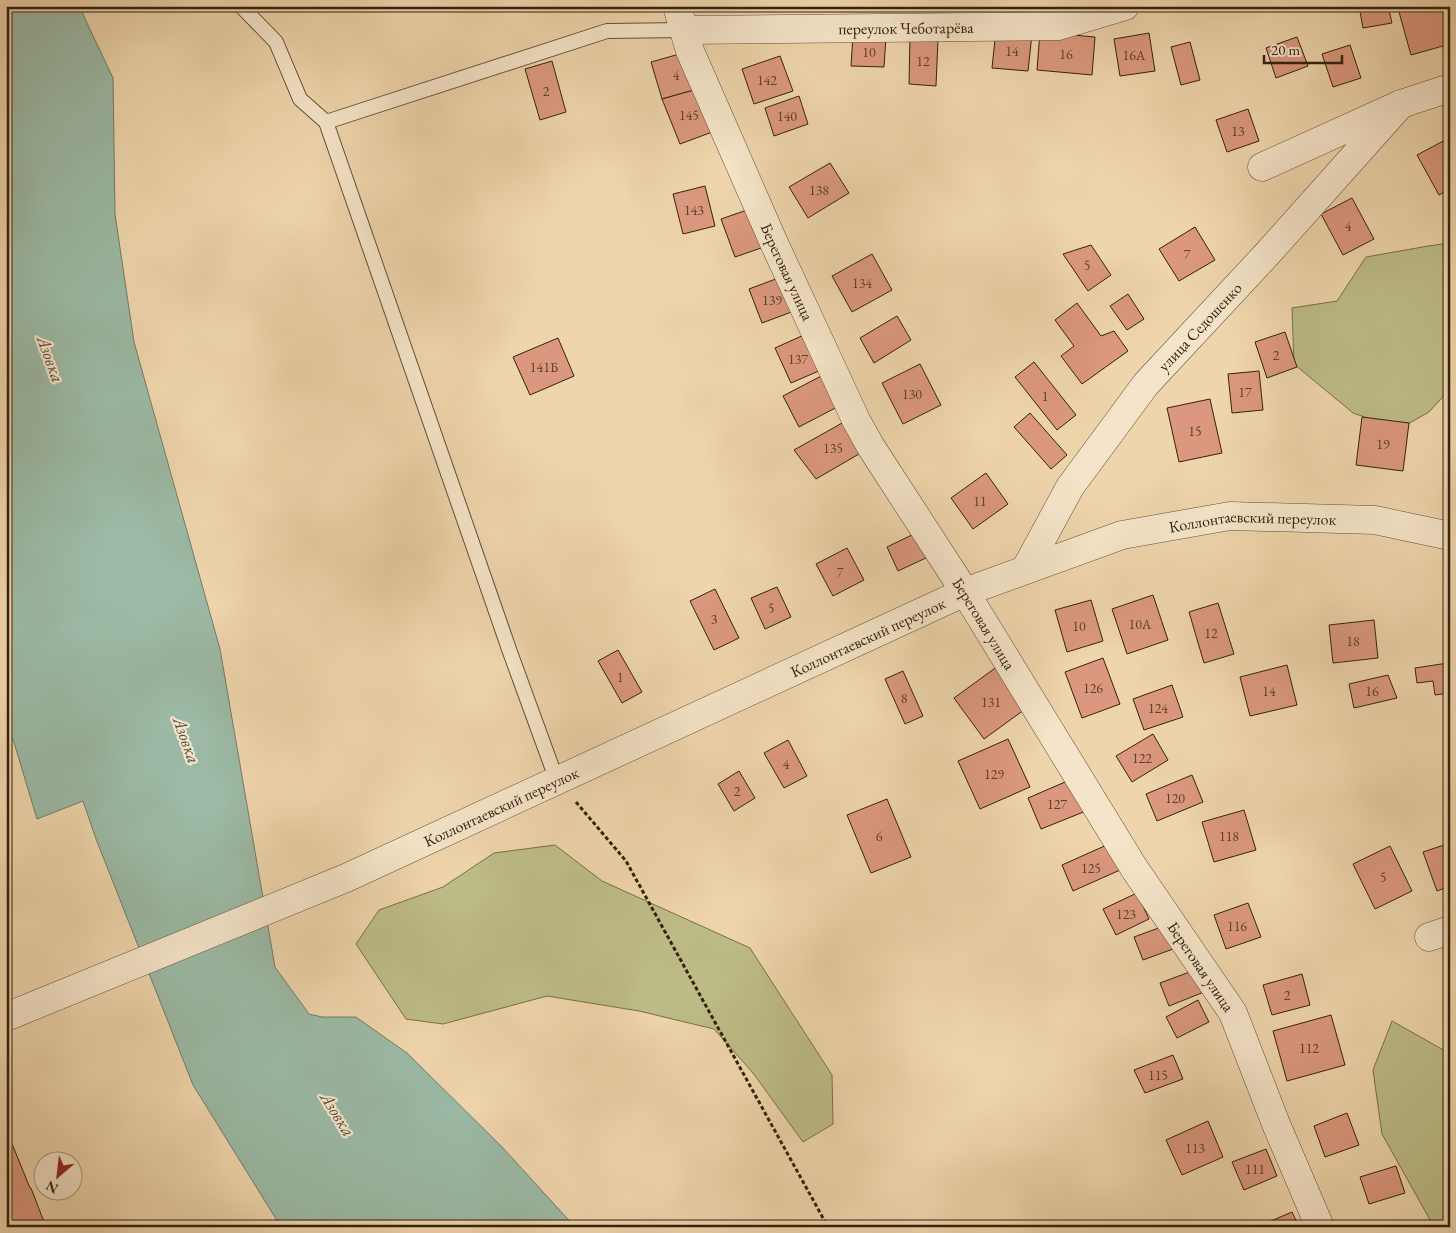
<svg xmlns="http://www.w3.org/2000/svg" width="1456" height="1233" viewBox="0 0 1456 1233" font-family="'EB Garamond',serif">
	<style>
		.green { fill: #bdbc87; stroke: #786e4b }
		.water { fill: #9bb9a5; stroke: #717c69 }
		.building { fill: #db987e; stroke: #33210f }
		.lines { fill: none; stroke-linecap: round; stroke-linejoin: round }
		.lane-casing { stroke: #624e36; stroke-width: 16 }
		.street-casing { stroke: #624e36; stroke-width: 29 }
		.path { stroke: #33210f; stroke-width: 3; stroke-dasharray: 4 2.5; stroke-linecap: butt }
		.lane { stroke: #f5e4c9; stroke-width: 14 }
		.street { stroke: #f5e4c9; stroke-width: 28 }
		.labels { text-anchor: middle; dominant-baseline: central; stroke-width: 4.5; stroke-linejoin: round; paint-order: stroke }
		.number-label { font-size: 14px; fill: #5d3f2b }
		.street-label { font-size: 16px; fill: #33210f; stroke: #f5e4c9 }
		.water-label { font-size: 18px; font-style: italic; fill: #524f3c; stroke: #f5e4c9 }
	</style>
	<rect width="100%" height="100%" fill="#efd5ac"/>
	<filter id="stains"><feTurbulence type="fractalNoise" baseFrequency=".004" numOctaves="4"/><feColorMatrix values="0 0 0 0 .2 0 0 0 0 .09 0 0 0 0 .02 0 0 0 .5 -.17"/></filter>
	<radialGradient id="worn" r=".72"><stop offset=".6" stop-color="#630" stop-opacity="0"/><stop offset="1" stop-color="#630" stop-opacity=".3"/></radialGradient>
	<g class="green">
		<path d="M1450,243V389L1429,412L1399,429L1353,413L1294,364L1292,308L1337,301L1366,257L1428,246Z"/>
		<path d="M555,845L602,881L750,948L832,1075L833,1124L803,1142L753,1073L714,1029L639,1011L547,996L443,1024L406,1019L356,944L379,910L443,887L494,853Z"/>
		<path d="M1392,1021L1447,1052L1450,1058V1227H1434L1382,1134L1373,1070Z"/>
	</g>
	<path class="water" d="M6,6H79L113,78L115,214L134,342L220,649L275,967L309,1014L322,1017H356L407,1053L502,1147L575,1227H281L193,1085L96,839L83,801L37,819L6,716Z"/>
	<g class="building">
		<path d="M1359,6H1388L1392,23L1363,28Z"/>
		<path d="M1442,6L1450,34V44L1411,55L1399,12L1420,6Z"/>
		<path d="M996,30L1032,34L1028,71L992,68Z"/>
		<path d="M1040,32L1095,37L1092,75L1037,70Z"/>
		<path d="M1149,33L1155,71L1120,76L1114,39Z"/>
		<path d="M853,35L886,37L884,67L851,66Z"/>
		<path d="M910,36L938,39L936,86L909,84Z"/>
		<path d="M1297,37L1308,66L1276,78L1266,48Z"/>
		<path d="M1190,42L1200,80L1181,85L1171,47Z"/>
		<path d="M1350,45L1361,78L1333,87L1322,54Z"/>
		<path d="M690,51L701,88L662,99L651,62Z"/>
		<path d="M780,56L793,91L754,104L742,69Z"/>
		<path d="M552,61L566,112L540,120L525,69Z"/>
		<path d="M701,88L715,131L680,144L662,99Z"/>
		<path d="M799,96L808,124L774,136L765,108Z"/>
		<path d="M1248,109L1259,141L1227,152L1216,120Z"/>
		<path d="M1447,139L1450,145V189L1439,195L1417,155Z"/>
		<path d="M830,163L849,193L808,218L789,187Z"/>
		<path d="M705,186L715,226L683,234L673,194Z"/>
		<path d="M1352,198L1374,239L1343,255L1321,214Z"/>
		<path d="M750,209L764,247L735,257L721,219Z"/>
		<path d="M1195,227L1215,260L1179,281L1159,249Z"/>
		<path d="M1091,245L1111,275L1088,291L1063,254Z"/>
		<path d="M872,254L892,290L852,312L832,276Z"/>
		<path d="M781,277L794,311L762,323L749,289Z"/>
		<path d="M1128,294L1144,319L1127,330L1110,306Z"/>
		<path d="M1077,303L1101,336L1114,331L1128,351L1082,384L1061,356L1074,346L1055,320Z"/>
		<path d="M897,316L911,340L874,363L860,338Z"/>
		<path d="M1285,332L1297,367L1267,378L1255,342Z"/>
		<path d="M806,334L821,370L791,383L775,348Z"/>
		<path d="M558,338L574,376L530,395L513,357Z"/>
		<path d="M1034,362L1076,415L1057,430L1015,377Z"/>
		<path d="M920,364L941,405L903,424L882,383Z"/>
		<path d="M1259,371L1263,410L1232,413L1228,374Z"/>
		<path d="M825,374L841,405L799,427L783,396Z"/>
		<path d="M1210,399L1222,453L1179,462L1167,408Z"/>
		<path d="M1030,413L1067,455L1051,469L1014,427Z"/>
		<path d="M1362,417L1409,423L1403,471L1356,465Z"/>
		<path d="M851,418L871,447L816,479L794,450Z"/>
		<path d="M986,473L1008,504L973,529L951,498Z"/>
		<path d="M916,533L928,557L898,571L887,547Z"/>
		<path d="M847,548L864,580L833,596L816,564Z"/>
		<path d="M777,587L791,617L765,629L751,598Z"/>
		<path d="M715,589L739,638L714,650L690,601Z"/>
		<path d="M1153,595L1168,640L1127,654L1112,609Z"/>
		<path d="M1091,600L1103,641L1067,652L1055,610Z"/>
		<path d="M1218,603L1234,654L1204,663L1189,612Z"/>
		<path d="M1374,620L1378,658L1333,663L1329,625Z"/>
		<path d="M618,650L642,692L622,703L598,661Z"/>
		<path d="M1103,658L1120,704L1082,718L1065,672Z"/>
		<path d="M1448,663L1450,674V693L1435,695L1433,681L1417,683L1415,668Z"/>
		<path d="M1287,665L1297,705L1250,716L1240,677Z"/>
		<path d="M998,666L1028,707L984,739L954,698Z"/>
		<path d="M903,671L923,716L905,724L885,679Z"/>
		<path d="M1388,675L1397,698L1354,708L1349,684Z"/>
		<path d="M1172,685L1183,717L1144,730L1133,699Z"/>
		<path d="M1153,734L1168,760L1132,782L1116,756Z"/>
		<path d="M1008,739L1030,787L980,809L958,761Z"/>
		<path d="M788,740L807,776L784,788L764,753Z"/>
		<path d="M739,771L755,798L734,811L718,784Z"/>
		<path d="M1192,775L1203,802L1157,821L1146,794Z"/>
		<path d="M1072,779L1086,811L1041,829L1028,798Z"/>
		<path d="M887,799L911,857L871,873L847,815Z"/>
		<path d="M1244,810L1256,850L1214,862L1202,822Z"/>
		<path d="M1109,844L1120,870L1073,891L1062,865Z"/>
		<path d="M1447,844L1450,852V886L1437,891L1423,852Z"/>
		<path d="M1390,846L1412,891L1375,909L1353,864Z"/>
		<path d="M1137,893L1149,919L1116,935L1103,909Z"/>
		<path d="M1248,903L1261,937L1226,949L1214,915Z"/>
		<path d="M1164,926L1173,949L1143,960L1134,937Z"/>
		<path d="M1195,970L1204,992L1169,1006L1160,983Z"/>
		<path d="M1302,974L1310,1005L1272,1015L1263,985Z"/>
		<path d="M1198,1000L1209,1022L1177,1038L1166,1017Z"/>
		<path d="M1331,1015L1345,1065L1287,1081L1273,1031Z"/>
		<path d="M1173,1055L1183,1079L1145,1093L1134,1070Z"/>
		<path d="M1347,1113L1359,1145L1325,1157L1314,1126Z"/>
		<path d="M1208,1121L1223,1157L1182,1175L1166,1140Z"/>
		<path d="M6,1129L30,1188H31L46,1227H6Z"/>
		<path d="M1266,1149L1277,1176L1244,1190L1232,1162Z"/>
		<path d="M1396,1166L1405,1193L1369,1204L1360,1177Z"/>
		<path d="M1292,1212L1299,1227H1257Z"/>
	</g>
	<g class="lines">
		<defs>
			<g id="lane">
				<path d="M241,6L276,42L300,99L326,122L510,652L557,781"/>
				<path d="M326,122L607,31L684,30"/>
			</g>
			<g id="street">
				<path id="s1" d="M677,6L690,51L774,243L856,420L871,447L965,592L1134,868L1233,1013L1276,1124L1320,1227"/>
				<path id="s2" d="M684,30L1058,26L1125,6"/>
				<path d="M1262,167L1401,104L1450,88"/>
				<path id="s3" d="M1025,570L1070,487L1146,384L1268,253L1401,104"/>
				<path d="M1429,937L1450,930"/>
				<path id="s4" d="M6,1017L346,878L965,592L1122,535L1230,516L1375,520L1450,536"/>
			</g>
		</defs>
		<use href="#lane" class="lane-casing"/>
		<use href="#street" class="street-casing"/>
		<path class="path" d="M576,802L626,861L828,1227"/>
		<use href="#lane" class="lane"/>
		<use href="#street" class="street"/>
	</g>
	<g class="labels">
		<g class="number-label">
			<text x="1012" y="51">14</text>
			<text x="869" y="52">10</text>
			<text x="1066" y="54">16</text>
			<text x="1134" y="55">16А</text>
			<text x="923" y="61">12</text>
			<text x="676" y="75">4</text>
			<text x="767" y="80">142</text>
			<text x="546" y="91">2</text>
			<text x="689" y="115">145</text>
			<text x="787" y="116">140</text>
			<text x="1238" y="131">13</text>
			<text x="819" y="190">138</text>
			<text x="694" y="210">143</text>
			<text x="1348" y="226">4</text>
			<text x="1187" y="254">7</text>
			<text x="1087" y="265">5</text>
			<text x="862" y="283">134</text>
			<text x="772" y="300">139</text>
			<text x="1276" y="355">2</text>
			<text x="798" y="359">137</text>
			<text x="544" y="367">141Б</text>
			<text x="1245" y="392">17</text>
			<text x="912" y="394">130</text>
			<text x="1045" y="396">1</text>
			<text x="1195" y="431">15</text>
			<text x="1383" y="444">19</text>
			<text x="833" y="448">135</text>
			<text x="980" y="501">11</text>
			<text x="840" y="572">7</text>
			<text x="771" y="608">5</text>
			<text x="714" y="619">3</text>
			<text x="1140" y="624">10А</text>
			<text x="1079" y="626">10</text>
			<text x="1211" y="633">12</text>
			<text x="1353" y="641">18</text>
			<text x="620" y="677">1</text>
			<text x="1093" y="688">126</text>
			<text x="1269" y="691">14</text>
			<text x="1372" y="691">16</text>
			<text x="904" y="698">8</text>
			<text x="991" y="702">131</text>
			<text x="1158" y="708">124</text>
			<text x="1142" y="758">122</text>
			<text x="786" y="764">4</text>
			<text x="994" y="774">129</text>
			<text x="737" y="791">2</text>
			<text x="1175" y="798">120</text>
			<text x="1057" y="804">127</text>
			<text x="879" y="836">6</text>
			<text x="1229" y="836">118</text>
			<text x="1091" y="868">125</text>
			<text x="1383" y="877">5</text>
			<text x="1126" y="914">123</text>
			<text x="1237" y="926">116</text>
			<text x="1287" y="995">2</text>
			<text x="1309" y="1048">112</text>
			<text x="1158" y="1075">115</text>
			<text x="1195" y="1148">113</text>
			<text x="1255" y="1169">111</text>
		</g>
		<g class="street-label">
			<text stroke="none"><textPath href="#s2" startOffset="222">переулок Чеботарёва</textPath></text>
			<text stroke="none"><textPath href="#s1" startOffset="288">Береговая улица</textPath></text>
			<text stroke="none"><textPath href="#s3" startOffset="301">улица Седошенко</textPath></text>
			<text stroke="none"><textPath href="#s4" startOffset="1348">Коллонтаевский переулок</textPath></text>
			<text stroke="none"><textPath href="#s1" startOffset="692">Береговая улица</textPath></text>
			<text stroke="none"><textPath href="#s4" startOffset="942">Коллонтаевский переулок</textPath></text>
			<text stroke="none"><textPath href="#s4" startOffset="538">Коллонтаевский переулок</textPath></text>
			<text stroke="none"><textPath href="#s1" startOffset="1098">Береговая улица</textPath></text>
		</g>
		<g class="water-label">
			<text transform="translate(51 359) rotate(70)">Азовка</text>
			<text transform="translate(187 740) rotate(70)">Азовка</text>
			<text transform="translate(338 1114) rotate(58)">Азовка</text>
		</g>
	</g>
	<rect width="1456" height="1233" fill="none" stroke="#efd5ac" stroke-width="25"/>
	<rect x="8" y="8" width="1441" height="1218" fill="none" stroke="#33210f" stroke-width="2.5"/>
	<rect x="12" y="12" width="1431" height="1208" fill="none" stroke="#33210f"/>
	<g transform="translate(58 1176) rotate(208)"><circle r="24" fill="#f5e4c9" stroke="#a7967f"/>
	<path d="M0-4L9 19L0 12L-9 19Z" fill="#8f2418"/>
	<text y="-8" font-size="14" font-weight="bold" text-anchor="middle" fill="#33210f">N</text>
	</g>
	<path d="M1264 55v8h78v-8" fill="none" stroke="#33210f" stroke-width="2.5"/>
	<text x="1271" y="55" font-size="15" fill="#33210f" stroke="#f5e4c9" stroke-width="4" paint-order="stroke">20 m</text>
	<rect width="100%" height="100%" filter="url(#stains)"/>
	<rect width="100%" height="100%" fill="url(#worn)"/>
</svg>
